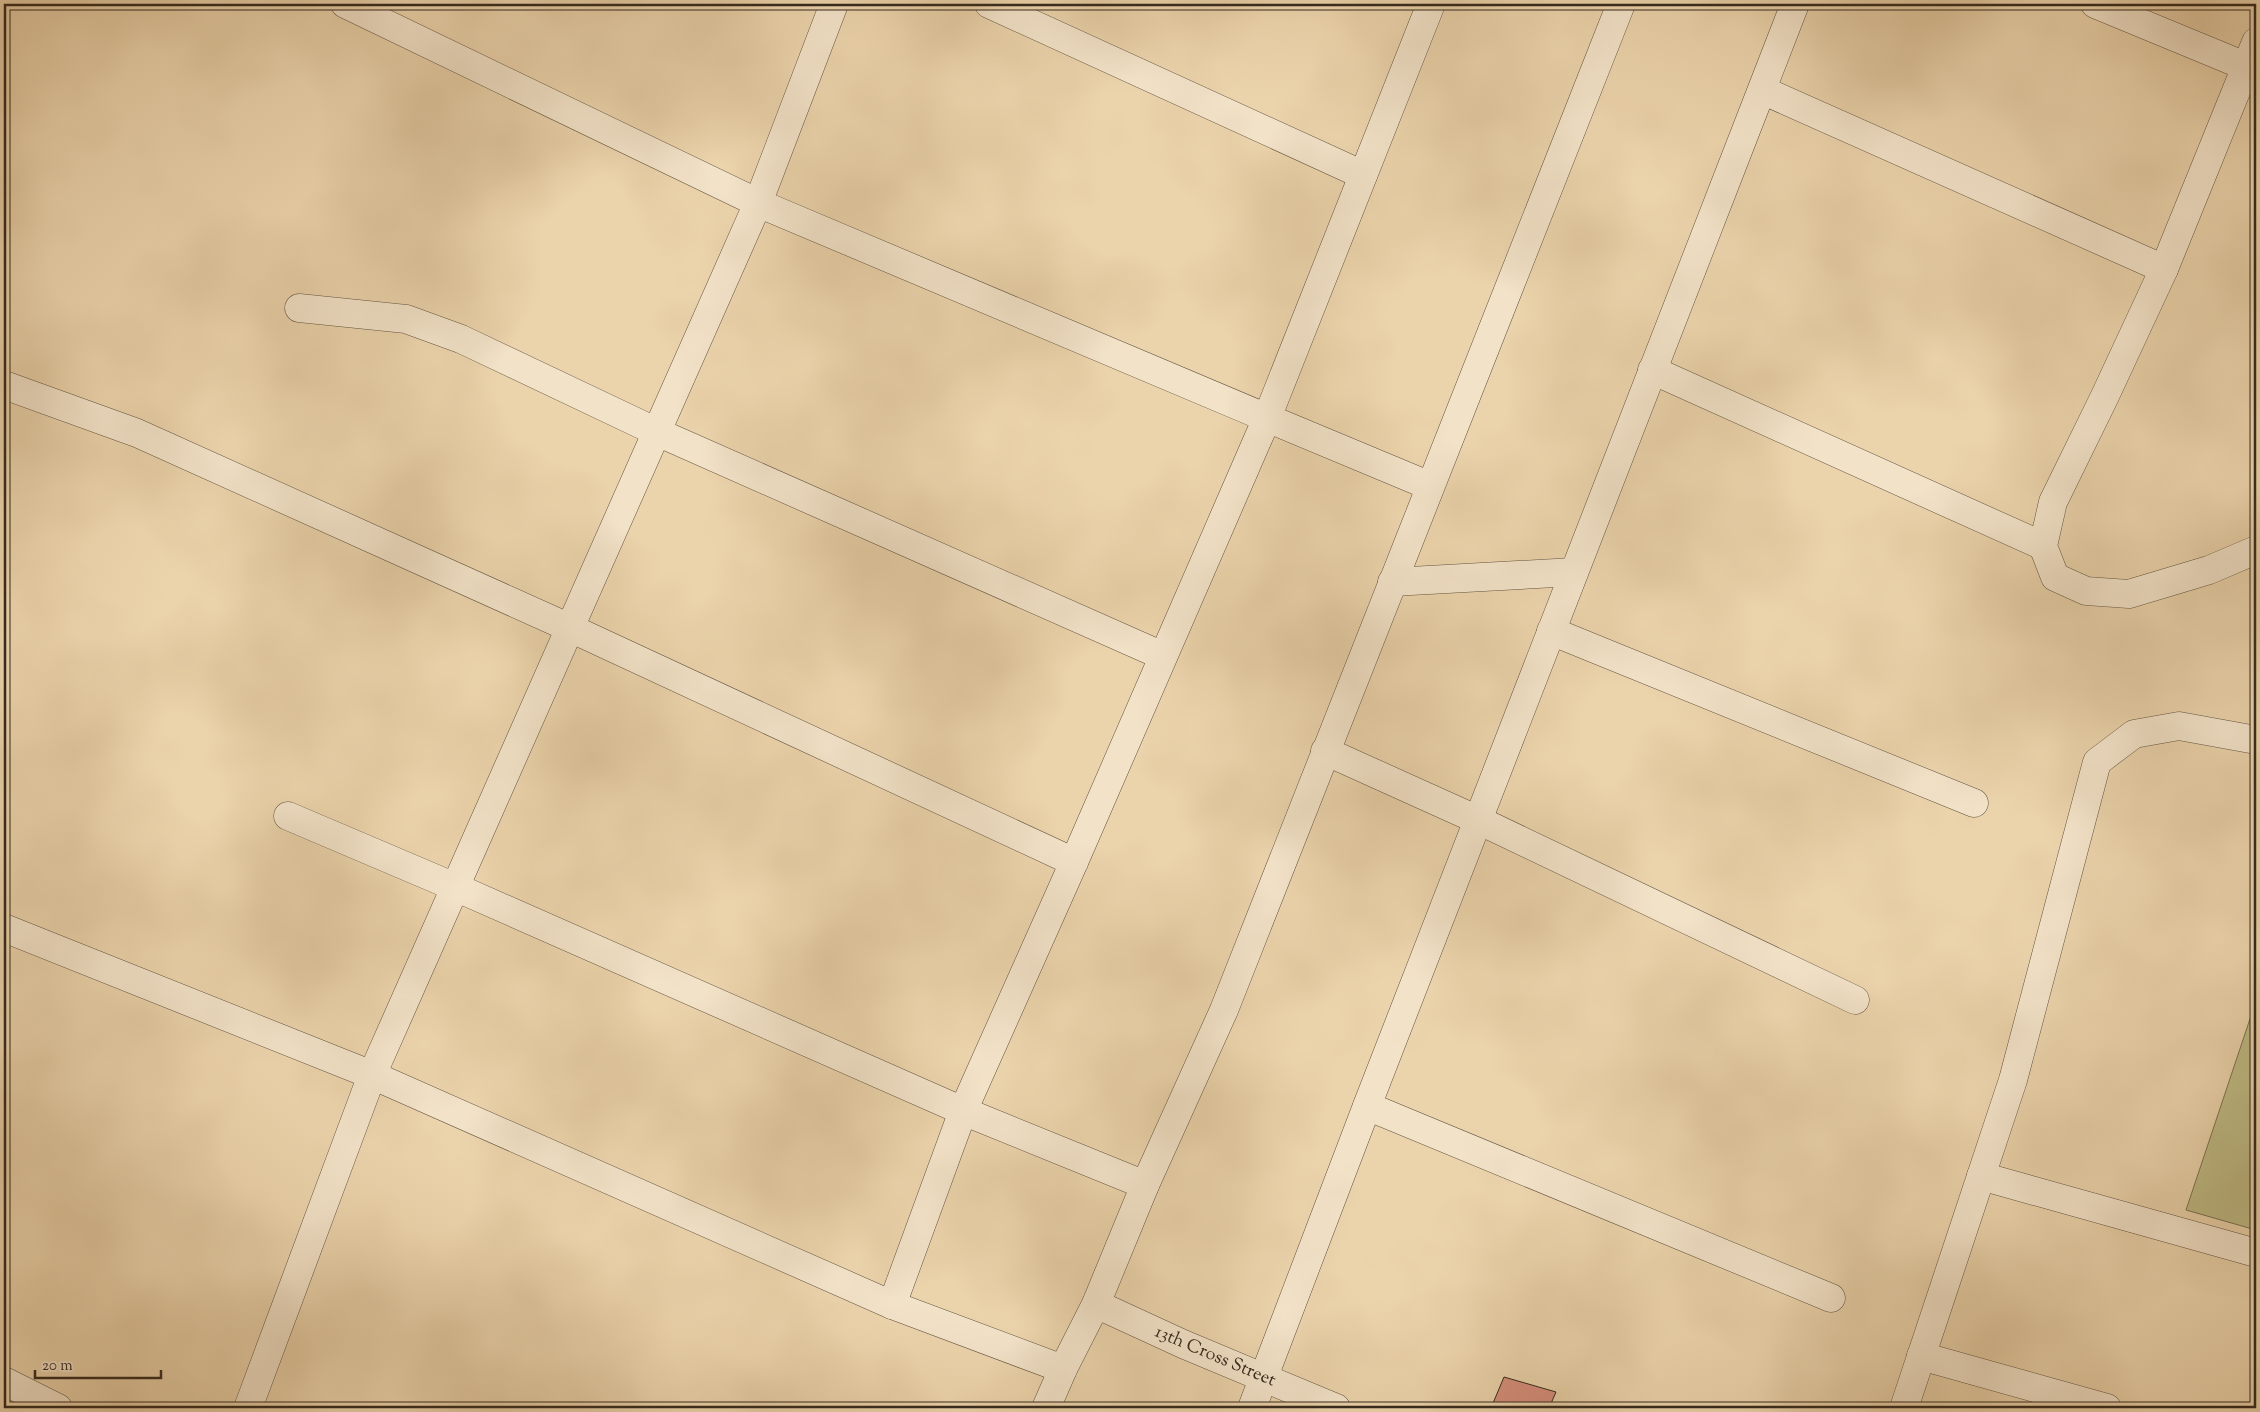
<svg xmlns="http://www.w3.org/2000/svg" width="2260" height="1412" viewBox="0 0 2260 1412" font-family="'Sorts Mill Goudy',serif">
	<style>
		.green { fill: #beba84; stroke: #7a7251 }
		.building { fill: #d68f7d; stroke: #352a1e }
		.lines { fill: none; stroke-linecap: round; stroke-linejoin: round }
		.minor-casing { stroke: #625441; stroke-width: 29 }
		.minor { stroke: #f2e2c8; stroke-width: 28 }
		.labels { text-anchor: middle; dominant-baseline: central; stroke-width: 5; stroke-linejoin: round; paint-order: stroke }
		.street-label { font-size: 18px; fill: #352a1e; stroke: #f2e2c8 }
	</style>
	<rect width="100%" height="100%" fill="#ebd3ab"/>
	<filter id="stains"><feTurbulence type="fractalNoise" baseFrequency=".004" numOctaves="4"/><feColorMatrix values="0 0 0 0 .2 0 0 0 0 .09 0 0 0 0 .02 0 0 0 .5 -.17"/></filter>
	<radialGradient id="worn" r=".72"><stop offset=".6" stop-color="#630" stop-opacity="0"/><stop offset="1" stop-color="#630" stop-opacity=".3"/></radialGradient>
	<path class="green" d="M2256,1001V1230L2186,1210Z"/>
	<path class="building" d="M1504,1377L1556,1392L1549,1408H1491Z"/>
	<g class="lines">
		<defs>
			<g id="minor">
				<path d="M345,4L758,203L1267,418L1074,862L963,1111L892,1305"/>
				<path d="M989,4L1363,175"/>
				<path d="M2095,4L2245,66"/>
				<path d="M2256,42L2164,269L2104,398L2053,502L2043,546L2055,577L2086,591L2129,594L2209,570L2256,550"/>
				<path d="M1762,90L2164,269"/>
				<path d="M299,308L406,319L461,339L657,432L1163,656"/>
				<path d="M1652,370L2043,546"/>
				<path d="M4,385L137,433L570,628L1074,862"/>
				<path d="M1430,486L1267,418L1431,4"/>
				<path d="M1392,582L1574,572"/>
				<path d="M1551,631L1974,803"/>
				<path d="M1325,751L1478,820L1855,1000"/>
				<path d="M288,816L455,887L963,1111L1145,1185"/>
				<path d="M4,928L372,1075L892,1305L1063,1369"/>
				<path d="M1367,1106L1831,1298"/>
				<path d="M1981,1176L2256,1253"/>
				<path d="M1096,1304L1183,1344L1336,1408"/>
				<path d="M1921,1356L2107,1408"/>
				<path d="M4,1381L58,1408"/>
				<path d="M248,1408L372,1075L758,203L834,4"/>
				<path d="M1046,1408L1063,1369L1096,1304L1145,1185L1224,1010L1621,4"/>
				<path d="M1252,1408L1367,1106L1795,4"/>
				<path d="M1904,1408L2013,1080L2097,762L2134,734L2179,726L2256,740"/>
			</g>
		</defs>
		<use href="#minor" class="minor-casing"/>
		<use href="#minor" class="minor"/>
	</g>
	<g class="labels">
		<g class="street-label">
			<text transform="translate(1215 1357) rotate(23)">13th Cross Street</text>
		</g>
	</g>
	<rect width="2260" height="1412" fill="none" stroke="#ebd3ab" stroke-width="20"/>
	<rect x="5" y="5" width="2250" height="1402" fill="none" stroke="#352a1e" stroke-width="2.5"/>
	<rect x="10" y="10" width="2240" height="1392" fill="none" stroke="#352a1e"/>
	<path d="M35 1370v8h126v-8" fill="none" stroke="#352a1e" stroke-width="2.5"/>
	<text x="42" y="1370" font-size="15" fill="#352a1e" stroke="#f2e2c8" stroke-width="4" paint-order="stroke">20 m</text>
	<rect width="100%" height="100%" filter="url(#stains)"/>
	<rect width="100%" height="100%" fill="url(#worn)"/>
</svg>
